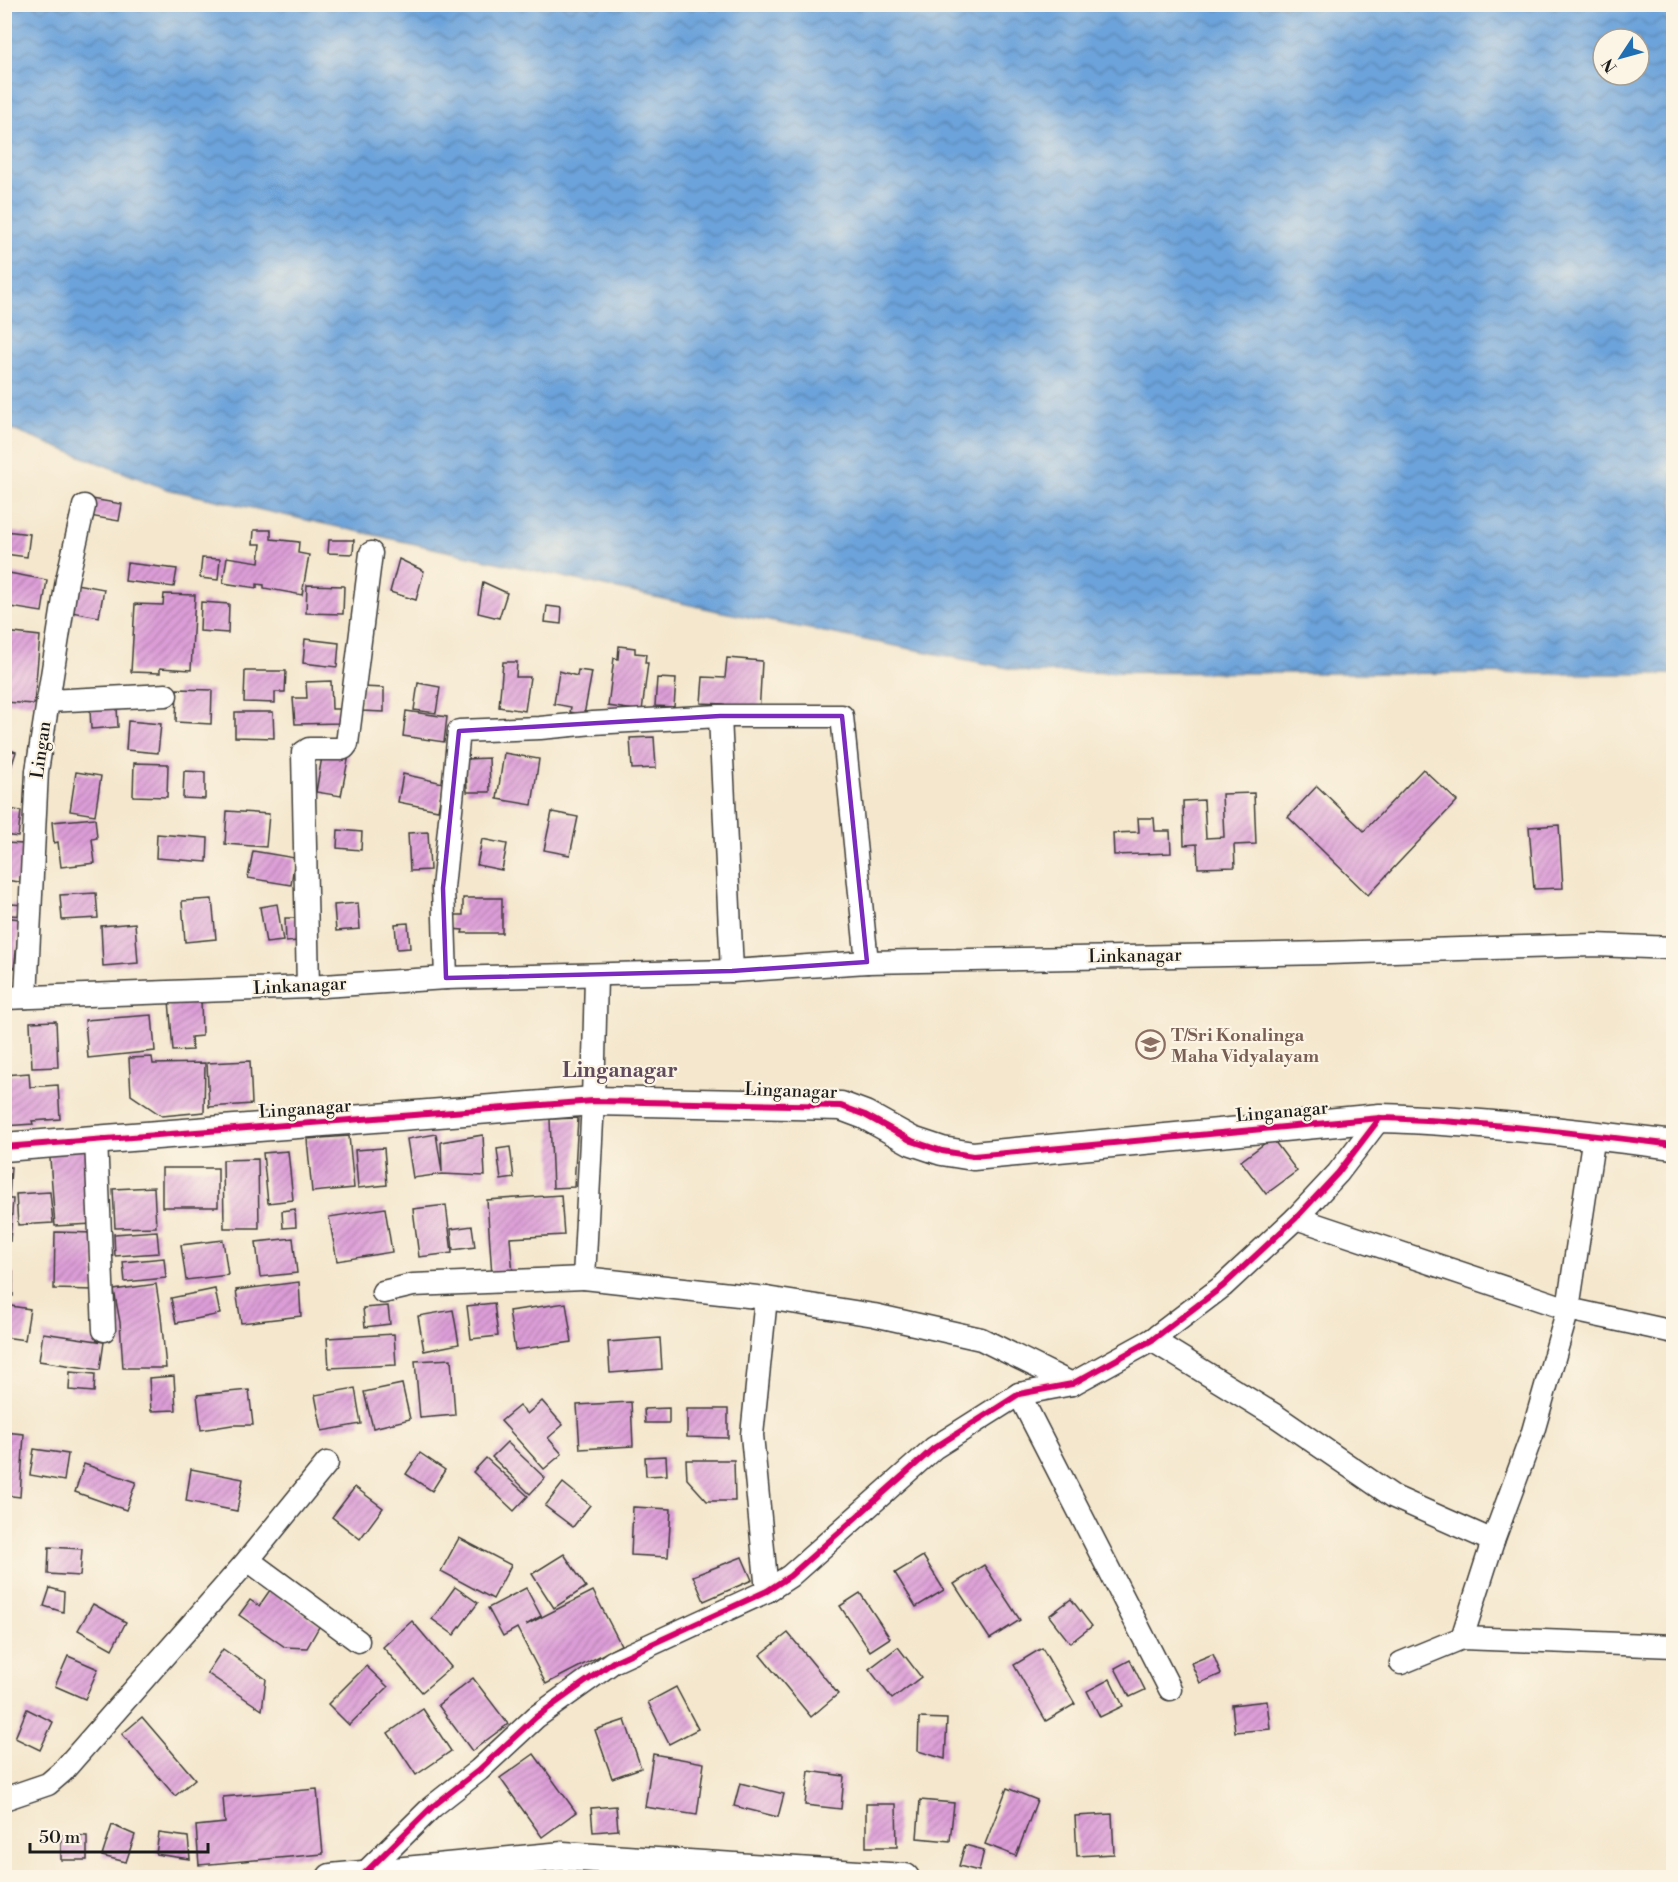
<svg xmlns="http://www.w3.org/2000/svg" width="1678" height="1882" viewBox="0 0 1678 1882" font-family="'Libre Bodoni',serif">
	<style>
		.water { fill: url(#water-waves); stroke: #44607b; stroke-width: 1.5; fill-rule: evenodd }
		.building { fill: url(#building-hatch) }
		.lines { fill: none; stroke-linecap: round; stroke-linejoin: round }
		.minor-casing { stroke: #3c3a37; stroke-width: 25 }
		.tertiary-casing { stroke: #3c3a37; stroke-width: 31 }
		.minor { stroke: #fff; stroke-width: 22 }
		.tertiary { stroke: #fff; stroke-width: 28 }
		.cycleway-casing { stroke: #fcf5e5; stroke-width: 10 }
		.cycleway { stroke: #d6006c; stroke-width: 6 }
		.marked { fill: none; stroke: #7b2cbf; stroke-width: 4.5; stroke-linejoin: round }
		.labels { text-anchor: middle; dominant-baseline: central; stroke-width: 4.5; stroke-linejoin: round; paint-order: stroke }
		.street-label { font-size: 18px; fill: #1c1c1c; stroke: #fcf5e5 }
		.education-label { font-size: 18px; font-weight: bold; fill: #785e54; stroke: #fcf5e5; text-anchor: start }
		.quarter-label { font-size: 21px; font-weight: bold; fill: #604a5e; stroke: #fcf5e5 }
	</style>
	<defs>
		<pattern id="water-waves" width="16" height="10" patternUnits="userSpaceOnUse" patternTransform="scale(1.5)"><rect width="16" height="10" fill="#6ca3da"/><path d="M0 5q4-4 8 0t8 0" fill="none" stroke="#5884b0"/></pattern>
		<pattern id="building-hatch" width="6" height="6" patternUnits="userSpaceOnUse" patternTransform="scale(1.5)"><rect width="6" height="6" fill="#dd9ed8"/><path d="M-1 1l2-2M0 6l6-6M5 7l2-2" fill="none" stroke="#b280ae"/></pattern>
	</defs>
	<rect width="100%" height="100%" fill="#fcf5e5"/>
	<filter id="ink" filterUnits="userSpaceOnUse"><feTurbulence type="fractalNoise" baseFrequency=".0167" numOctaves="2"/><feDisplacementMap in="SourceGraphic" scale="12" xChannelSelector="R" yChannelSelector="G"/><feConvolveMatrix kernelMatrix="1 2 1 2 8 2 1 2 1" color-interpolation-filters="sRGB"/></filter>
	<filter id="wash" filterUnits="userSpaceOnUse"><feTurbulence type="fractalNoise" baseFrequency=".008" numOctaves="4" result="noise"/><feDisplacementMap in="SourceGraphic" scale="24" xChannelSelector="R" yChannelSelector="G"/><feGaussianBlur stdDeviation="1.35" result="paint"/><feColorMatrix in="noise" values="0 0 0 0 0 0 0 0 0 0 0 0 0 0 0 0 0 1.4 0 .05"/><feComposite in="paint" operator="in"/></filter>
	<g filter="url(#wash)">
		<rect width="100%" height="100%" fill="#f4e7cd"/>
		<path class="water" d="M4,5H1673V674L1029,672L718,611L167,489L5,427ZM1603,39H1639V75H1603Z"/>
		<g id="blocks">
			<g class="building">
				<path d="M92,499L122,504L119,521L89,516Z"/>
				<path d="M254,530H271V539L299,542L298,553L309,555L302,595L264,588V585L257,584V588L223,583L227,557L259,562L261,544H253Z"/>
				<path d="M5,531L30,534L27,557L5,554Z"/>
				<path d="M329,540H354L353,554L328,553Z"/>
				<path d="M202,558L220,559L218,580L200,578Z"/>
				<path d="M399,559L424,571L416,600L390,592Z"/>
				<path d="M127,563L177,569L174,587L125,581Z"/>
				<path d="M9,573L47,580L42,612L4,606Z"/>
				<path d="M483,582L507,593L499,618L478,613Z"/>
				<path d="M76,584L104,589L99,617L71,612Z"/>
				<path d="M307,585L344,586L343,614L306,613Z"/>
				<path d="M164,594L195,595L191,670L160,668V673L131,672L135,604L163,605Z"/>
				<path d="M201,602L229,604L228,633L200,631Z"/>
				<path d="M547,606L562,608L561,624L545,622Z"/>
				<path d="M5,632L40,636L34,704L4,702Z"/>
				<path d="M305,639L339,643L337,667L303,663Z"/>
				<path d="M619,646L635,648V653L646,654L645,663H648L642,711L608,706L614,658L618,659Z"/>
				<path d="M727,658L762,661L759,715L724,713V704L701,703L703,677L725,678Z"/>
				<path d="M503,662H517L516,677H530L525,711L499,707Z"/>
				<path d="M578,670L592,672L584,715L570,712L571,707L554,704L559,671L577,676Z"/>
				<path d="M245,671H286L285,692H275V703L244,702Z"/>
				<path d="M657,678L676,679L674,707L655,706Z"/>
				<path d="M331,681L332,709H341V723L295,724L293,698H307L306,682Z"/>
				<path d="M418,683L440,687L436,713L414,710Z"/>
				<path d="M361,687L384,688V712L361,711Z"/>
				<path d="M177,689L212,690L211,724L176,722Z"/>
				<path d="M117,707L118,727L91,729L90,709Z"/>
				<path d="M406,711L447,717L444,742L403,736Z"/>
				<path d="M235,712H273L274,738L235,737Z"/>
				<path d="M128,721L161,724L158,753L126,750Z"/>
				<path d="M654,737L656,768L632,769L630,738Z"/>
				<path d="M4,748L16,752L7,780H4Z"/>
				<path d="M323,751L349,755L341,796L316,792Z"/>
				<path d="M504,753L539,759L532,805L497,799Z"/>
				<path d="M489,758L490,792H467L466,759Z"/>
				<path d="M134,763L168,764L167,797L133,796Z"/>
				<path d="M1423,769L1457,801L1368,895L1288,817L1317,786L1364,831Z"/>
				<path d="M184,771L205,772V799L183,798Z"/>
				<path d="M76,772L101,776L95,815L70,811Z"/>
				<path d="M403,774L443,783L438,810L398,802Z"/>
				<path d="M1254,793L1256,844L1234,845L1235,867L1198,868L1197,844L1184,845L1183,801L1204,800L1206,838L1224,837L1222,794Z"/>
				<path d="M4,808L21,811L18,837L4,835Z"/>
				<path d="M227,811L269,814L266,847L225,844Z"/>
				<path d="M552,812L578,817L570,855L544,850Z"/>
				<path d="M95,818L97,838L92,839L95,863L61,867L58,842L54,843L52,822Z"/>
				<path d="M1138,818H1154L1155,831H1170L1171,853L1114,855L1113,833L1139,832Z"/>
				<path d="M1559,825L1563,888L1534,889L1529,827Z"/>
				<path d="M338,830L362,832L361,850L337,848Z"/>
				<path d="M428,832L430,870L410,871L408,833Z"/>
				<path d="M157,834L208,838L207,862L156,858Z"/>
				<path d="M482,839L507,844L502,870L477,865Z"/>
				<path d="M4,843L23,844L20,882L4,880Z"/>
				<path d="M253,851L295,858L291,885L248,878Z"/>
				<path d="M96,893L98,918L62,920L60,895Z"/>
				<path d="M463,898H502V933H462L463,930L451,929V915H463Z"/>
				<path d="M212,899L216,939L185,942L182,901Z"/>
				<path d="M358,903L360,929L336,931L334,905Z"/>
				<path d="M11,904L24,905L23,916L10,915Z"/>
				<path d="M277,904L283,941L266,943L260,907Z"/>
				<path d="M4,917L20,919L14,968L4,967Z"/>
				<path d="M285,918H297L298,941L286,942Z"/>
				<path d="M135,923L138,963L103,966L101,926Z"/>
				<path d="M408,923L410,948L397,949L395,924Z"/>
				<path d="M201,999L202,1036L191,1037L192,1050L173,1051L169,1000Z"/>
				<path d="M152,1015L155,1051L88,1058L85,1020Z"/>
				<path d="M56,1021L58,1067L32,1068L30,1022Z"/>
				<path d="M152,1057L153,1064L205,1063L204,1112L162,1116L131,1095L129,1058Z"/>
				<path d="M250,1061L252,1104L209,1107L207,1063Z"/>
				<path d="M29,1073L30,1087L58,1085L60,1119L32,1121L33,1124L4,1126V1075Z"/>
				<path d="M578,1118L574,1187L553,1188L550,1119Z"/>
				<path d="M436,1134L442,1172L441,1142L483,1135L485,1176L442,1174L413,1178L407,1139Z"/>
				<path d="M349,1136L354,1188L312,1192L307,1139Z"/>
				<path d="M1272,1138L1297,1171L1266,1194L1241,1161Z"/>
				<path d="M88,1142L93,1224L55,1226L49,1145Z"/>
				<path d="M510,1147L514,1178L501,1180L497,1149Z"/>
				<path d="M384,1148L387,1185L358,1188L355,1150Z"/>
				<path d="M288,1151L293,1200L268,1203L263,1153Z"/>
				<path d="M258,1159L259,1228H224L223,1160Z"/>
				<path d="M4,1167H11L9,1199H13L10,1241L4,1240Z"/>
				<rect x="162" y="1168" width="56" height="39"/>
				<path d="M154,1187L156,1227L115,1228L113,1189Z"/>
				<path d="M50,1192L53,1223L18,1225L16,1194Z"/>
				<path d="M561,1195L564,1235L510,1238L513,1274L492,1276L487,1200Z"/>
				<path d="M446,1205L452,1253L419,1257L413,1209Z"/>
				<path d="M385,1208L392,1252L337,1261L329,1217Z"/>
				<path d="M295,1209L296,1227L283,1228L282,1211Z"/>
				<path d="M472,1226L475,1247L453,1250L451,1229Z"/>
				<path d="M157,1231L159,1253L115,1256L114,1234Z"/>
				<path d="M55,1232L95,1233L94,1290L54,1289Z"/>
				<path d="M293,1238L297,1273L260,1277L256,1242Z"/>
				<path d="M223,1240L228,1275L186,1280L181,1245Z"/>
				<path d="M164,1258L166,1278L125,1282L123,1262Z"/>
				<path d="M13,1271V1296H4V1272Z"/>
				<path d="M299,1282L301,1316L241,1323L236,1290Z"/>
				<path d="M156,1284L161,1316L166,1368H123L120,1322L114,1290Z"/>
				<path d="M215,1289L220,1314L176,1323L171,1298Z"/>
				<path d="M494,1303L498,1336L471,1339L467,1306Z"/>
				<path d="M566,1303L572,1342L515,1350L509,1311Z"/>
				<path d="M4,1305L30,1309L25,1340L4,1337Z"/>
				<path d="M388,1306L390,1324L365,1327L363,1308Z"/>
				<path d="M453,1310L459,1344L424,1351L418,1316Z"/>
				<path d="M43,1333L104,1342L100,1370L39,1361Z"/>
				<path d="M394,1334L396,1365L329,1368L327,1338Z"/>
				<path d="M660,1338L662,1369L610,1373L608,1342Z"/>
				<path d="M451,1359L455,1415L420,1418L415,1361Z"/>
				<path d="M70,1372L95,1374L94,1392L69,1390Z"/>
				<path d="M174,1376L176,1410L151,1411L149,1378Z"/>
				<path d="M402,1384L410,1419L373,1428L364,1392Z"/>
				<path d="M355,1388L361,1424L322,1431L315,1395Z"/>
				<path d="M249,1390L253,1425H232L201,1430L197,1395Z"/>
				<path d="M542,1401L563,1425L548,1438L562,1454L544,1469L501,1421L519,1406L527,1414Z"/>
				<path d="M631,1402L633,1446L580,1449L577,1405Z"/>
				<path d="M669,1408V1423H645L644,1409Z"/>
				<path d="M687,1409H728V1438L687,1437Z"/>
				<path d="M4,1432L24,1434L20,1497L4,1495Z"/>
				<path d="M507,1442L545,1478L530,1494L492,1457Z"/>
				<path d="M34,1449L68,1454L64,1481L30,1475Z"/>
				<path d="M420,1453L445,1470L432,1491L406,1474Z"/>
				<path d="M666,1456L667,1475L646,1476L645,1457Z"/>
				<path d="M486,1458L528,1496L514,1511L473,1472Z"/>
				<path d="M686,1460H734L735,1501H707L687,1479Z"/>
				<path d="M84,1464L136,1482L126,1510L75,1492Z"/>
				<path d="M191,1469L243,1479L237,1511L186,1501Z"/>
				<path d="M563,1483L590,1505L573,1527L545,1506Z"/>
				<path d="M355,1487L383,1508L360,1539L332,1517Z"/>
				<path d="M633,1507L671,1509L668,1557L631,1555Z"/>
				<path d="M459,1538L511,1565L493,1599L441,1571Z"/>
				<path d="M49,1547L82,1549L80,1576L48,1574Z"/>
				<path d="M564,1554L586,1587L554,1608L532,1574Z"/>
				<path d="M923,1556L944,1590L916,1607L895,1573Z"/>
				<path d="M742,1557L752,1580L704,1601L693,1576Z"/>
				<path d="M984,1565L1020,1620L990,1639L954,1584Z"/>
				<path d="M455,1587L478,1603L454,1635L432,1619Z"/>
				<path d="M50,1588L64,1592L63,1612L44,1606Z"/>
				<path d="M526,1588L541,1616L526,1625L593,1591L621,1645L546,1684L517,1628L503,1636L488,1608Z"/>
				<path d="M270,1590L320,1625L307,1648L285,1647L239,1615L250,1600L259,1606Z"/>
				<path d="M860,1593L890,1638L870,1651L840,1606Z"/>
				<path d="M1071,1599L1092,1626L1070,1643L1049,1616Z"/>
				<path d="M93,1604L126,1622L112,1649L78,1630Z"/>
				<path d="M412,1621L451,1667L422,1692L383,1647Z"/>
				<path d="M788,1633L838,1694L811,1717L760,1655Z"/>
				<path d="M898,1647L921,1677L892,1699L869,1669Z"/>
				<path d="M1042,1648L1075,1704L1046,1721L1014,1665Z"/>
				<path d="M223,1649L266,1679L262,1710L207,1673Z"/>
				<path d="M1213,1654L1221,1674L1200,1683L1191,1663Z"/>
				<path d="M68,1656L98,1669L85,1699L55,1686Z"/>
				<path d="M1130,1660L1145,1690L1130,1697L1115,1668Z"/>
				<path d="M366,1666L388,1687L349,1725L328,1704Z"/>
				<path d="M473,1678L508,1724L472,1751L438,1705Z"/>
				<path d="M1110,1679L1123,1706L1100,1717L1087,1691Z"/>
				<path d="M676,1687L698,1729L669,1744L648,1702Z"/>
				<path d="M1267,1701L1270,1729L1235,1732L1232,1705Z"/>
				<path d="M27,1709L53,1722L40,1750L15,1738Z"/>
				<path d="M423,1709L451,1751L416,1775L388,1733Z"/>
				<path d="M142,1717L195,1779L175,1796L122,1734Z"/>
				<path d="M919,1718L947,1719L945,1759L918,1751Z"/>
				<path d="M625,1720L641,1768L612,1778L595,1730Z"/>
				<path d="M534,1754L576,1812L542,1837L500,1778Z"/>
				<path d="M653,1754L704,1763L697,1815L645,1807Z"/>
				<path d="M809,1771L844,1776L841,1809L805,1805Z"/>
				<path d="M740,1783L784,1794L778,1817L734,1806Z"/>
				<path d="M1007,1788L1037,1800L1016,1856L985,1844Z"/>
				<path d="M317,1789L323,1854L199,1865L196,1826L225,1823L223,1797Z"/>
				<path d="M920,1800L954,1803L950,1841L917,1838Z"/>
				<path d="M866,1804H896L897,1847H866Z"/>
				<path d="M616,1806L618,1830L593,1832L591,1808Z"/>
				<path d="M1112,1814L1114,1854L1077,1856L1075,1816Z"/>
				<path d="M112,1825L135,1835L126,1862L102,1856Z"/>
				<path d="M159,1833L188,1837L190,1859L156,1854Z"/>
				<path d="M61,1835L87,1836V1860H61Z"/>
				<path d="M965,1845L984,1850L979,1871L959,1866Z"/>
			</g>
		</g>
	</g>
	<g filter="url(#ink)">
		<use href="#blocks" fill-opacity="0" stroke="#3c3a37" stroke-width="1.5"/>
		<g class="lines">
			<defs>
				<g id="minor">
					<path d="M48,701L166,695"/>
					<path d="M720,716L732,971"/>
					<path d="M596,976L593,1101L584,1278L766,1298L874,1315L981,1339L1072,1384"/>
					<path d="M446,978L443,888L459,731L540,728L593,723L720,716H842L867,962"/>
					<path d="M308,987L303,753L309,749H340L344,748L347,744L371,553"/>
					<path d="M26,997L37,771L67,580L84,506"/>
					<path d="M4,998L308,987L446,978L732,971L867,962L1328,953L1595,945L1674,948"/>
					<path d="M96,1139L104,1330"/>
					<path d="M1296,1218L1568,1309L1674,1332"/>
					<path d="M383,1292L413,1285L584,1278"/>
					<path d="M766,1298L752,1435L767,1591"/>
					<path d="M1152,1340L1276,1416L1394,1497L1493,1541"/>
					<path d="M1019,1394L1170,1689"/>
					<path d="M248,1560L358,1641"/>
					<path d="M1462,1638L1493,1541L1532,1435L1568,1309L1594,1135"/>
					<path d="M1401,1663L1462,1638L1674,1646"/>
					<path d="M4,1799L48,1784L62,1772L248,1560L327,1463"/>
					<path d="M364,1874L432,1807L479,1770L536,1717L613,1662L767,1591L790,1576L934,1448L1019,1394L1072,1384L1152,1340L1223,1286L1296,1218L1338,1173L1380,1118"/>
				</g>
				<g id="tertiary">
					<path d="M4,1147L593,1101L841,1106L865,1115L912,1141L942,1151L973,1156L1380,1118C1478,1121 1576,1133 1674,1145"/>
					<path d="M331,1878L563,1856L905,1878"/>
				</g>
			</defs>
			<use href="#minor" class="minor-casing"/>
			<use href="#tertiary" class="tertiary-casing"/>
			<use href="#minor" class="minor"/>
			<use href="#tertiary" class="tertiary"/>
			<defs>
				<g id="cycleway">
					<path d="M4,1147L593,1101L841,1106L865,1115L912,1141L942,1151L973,1156L1380,1118C1478,1121 1576,1133 1674,1145"/>
					<path d="M364,1874L432,1807L479,1770L536,1717L613,1662L767,1591L790,1576L934,1448L1019,1394L1072,1384L1152,1340L1223,1286L1296,1218L1338,1173L1380,1118"/>
				</g>
			</defs>
			<use href="#cycleway" class="cycleway-casing"/>
			<use href="#cycleway" class="cycleway"/>
		</g>
	</g>
	<path class="marked" d="M720,716H842L867,962L732,971L446,978L443,888L459,731Z"/>
	<defs>
		<symbol id="school-ring" viewBox="-11 -11 22 22"><circle r="9.5" fill="#fcf5e5" stroke="#8d6e63" stroke-width="1.5"/><path d="M0-5L7-2L0 1L-7-2ZM-4 1L0 2.5L4 1V4Q0 6-4 4Z" fill="#8d6e63"/></symbol>
	</defs>
	<g fill-rule="evenodd">
		<use href="#school-ring" x="1134" y="1028" width="33" height="33"/>
	</g>
	<g class="labels">
		<g class="street-label">
			<text transform="translate(41 750) rotate(-82)">Lingan</text>
			<text transform="translate(1135 956) rotate(-1)">Linkanagar</text>
			<text transform="translate(300 986) rotate(-3)">Linkanagar</text>
			<text transform="translate(791 1091) rotate(2)">Linganagar</text>
			<text transform="translate(305 1109) rotate(-4)">Linganagar</text>
			<text transform="translate(1282 1112) rotate(-5)">Linganagar</text>
		</g>
		<g class="education-label">
			<text x="1171" y="1035">T/Sri Konalinga<tspan x="1171" dy="21">Maha Vidyalayam</tspan></text>
		</g>
		<g class="quarter-label">
			<text x="620" y="1071">Linganagar</text>
		</g>
	</g>
	<rect width="1678" height="1882" fill="none" stroke="#fcf5e5" stroke-width="24"/>
	<g transform="translate(1621 57) rotate(234)"><circle r="28" fill="#fcf5e5" stroke="#a29e95" stroke-width="1.5"/>
	<path d="M0-4.5L10 22L0 15L-10 22Z" fill="#1f6fb2"/>
	<text y="-9" font-size="16" font-weight="bold" text-anchor="middle" fill="#1c1c1c">N</text>
	</g>
	<path d="M30 1843v9h178v-9" fill="none" stroke="#1c1c1c" stroke-width="3"/>
	<text x="39" y="1843" font-size="18" fill="#1c1c1c" stroke="#fcf5e5" stroke-width="4.5" paint-order="stroke">50 m</text>
</svg>
